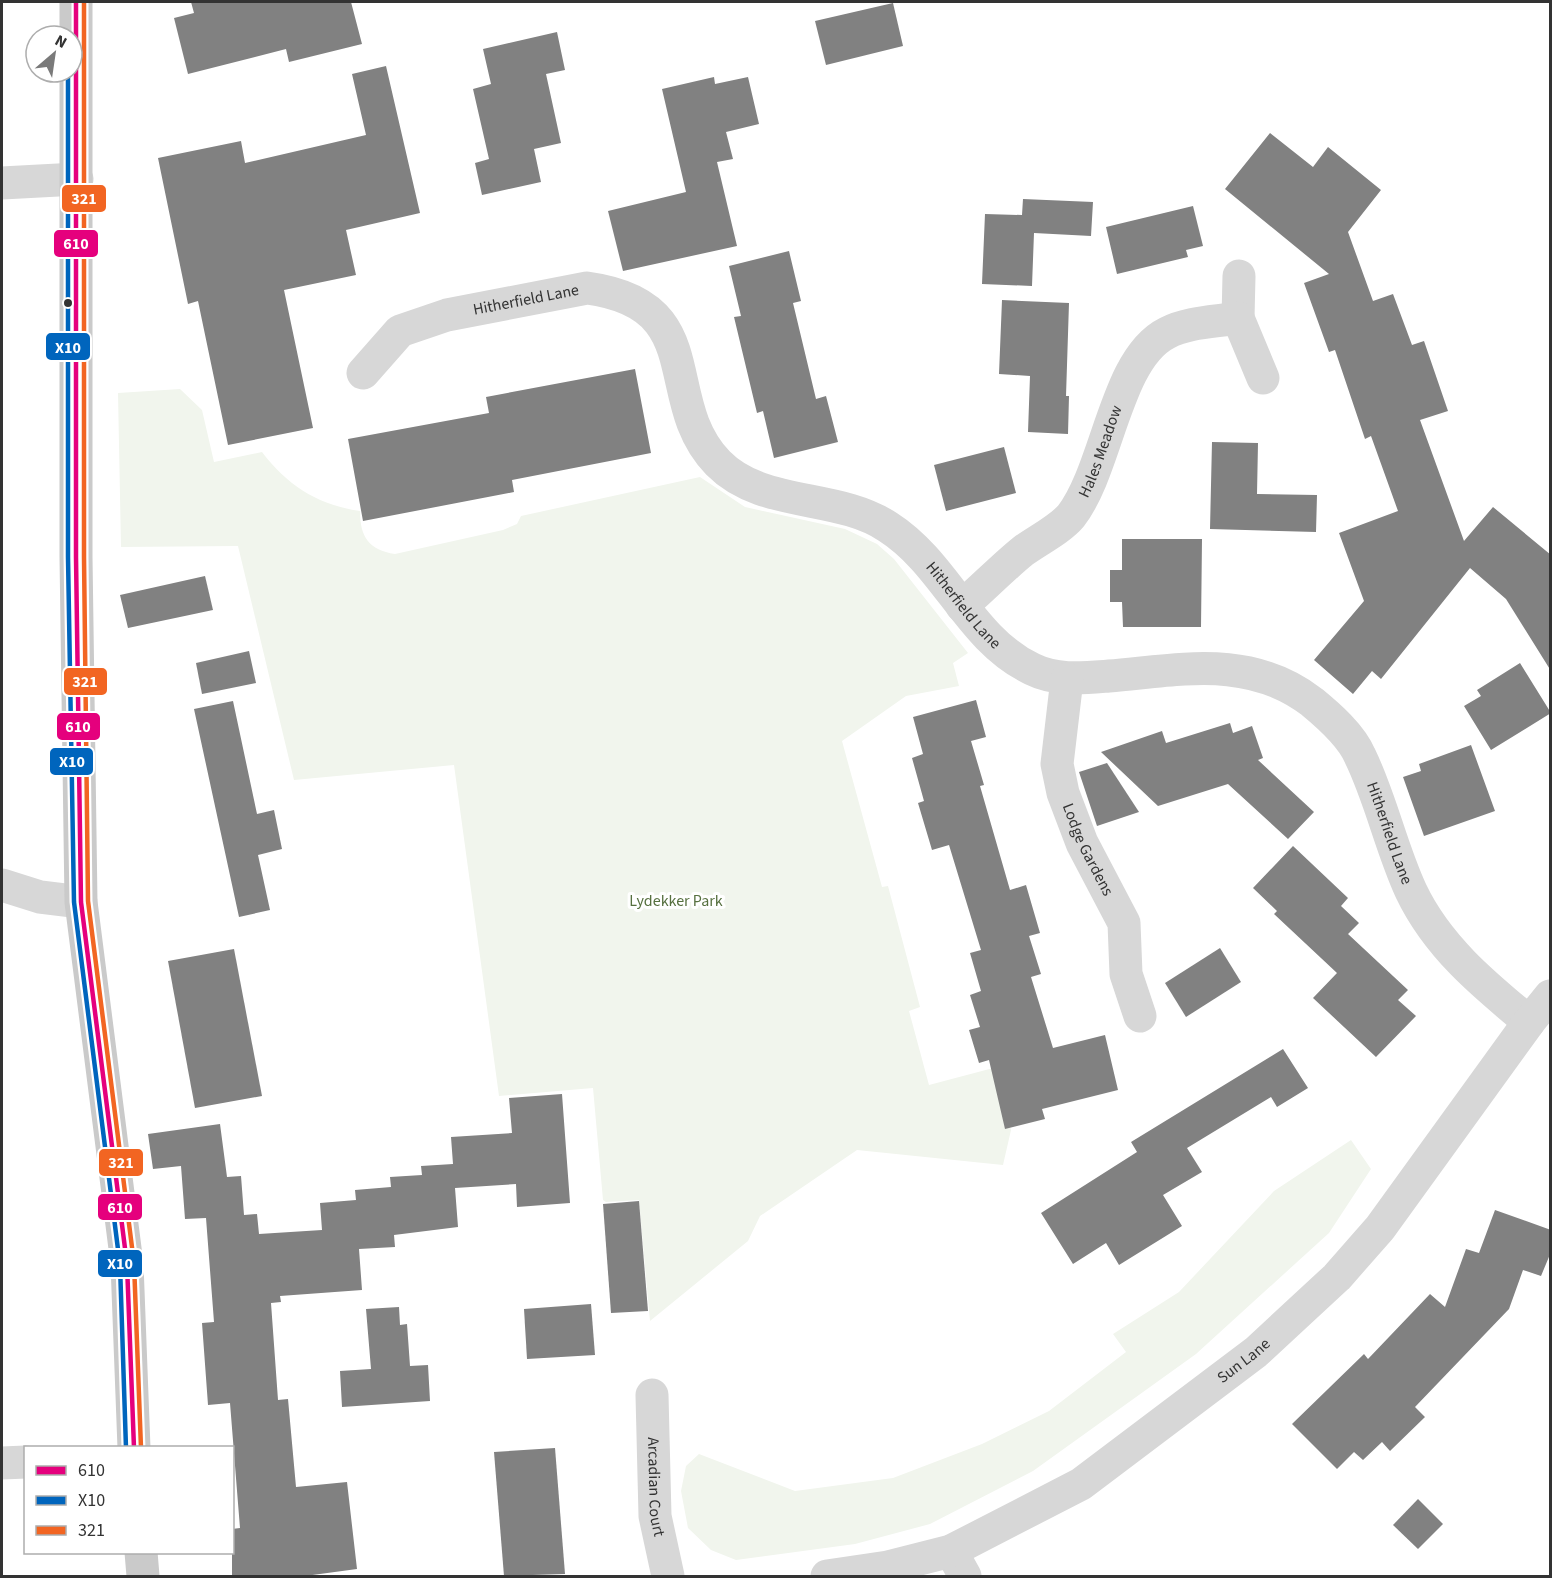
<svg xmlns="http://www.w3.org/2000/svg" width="1552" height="1578" viewBox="0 0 1552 1578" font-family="'Source Sans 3',sans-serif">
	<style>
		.green { fill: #f1f5ed }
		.building { fill: #818181 }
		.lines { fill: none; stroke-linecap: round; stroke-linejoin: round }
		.minor { stroke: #d7d7d7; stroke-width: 33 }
		.major { stroke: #cacaca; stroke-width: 33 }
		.bus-1-casing { stroke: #fff; stroke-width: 9 }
		.bus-2-casing { stroke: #fff; stroke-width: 9 }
		.bus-3-casing { stroke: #fff; stroke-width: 9 }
		.bus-1 { stroke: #e5007d; stroke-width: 4.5 }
		.bus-2 { stroke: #0065bd; stroke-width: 4.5 }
		.bus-3 { stroke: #f26522; stroke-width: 4.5 }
		.bus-dot { fill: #333; stroke: #fff; stroke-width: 2 }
		.labels { text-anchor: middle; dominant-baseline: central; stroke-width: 6; stroke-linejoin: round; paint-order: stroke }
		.street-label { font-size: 16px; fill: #333; stroke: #fff }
		.park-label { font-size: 16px; fill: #56703f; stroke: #fff }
		.line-badge { stroke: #fff; stroke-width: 2 }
		.badge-label { font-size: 16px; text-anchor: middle; font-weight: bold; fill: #fff }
	</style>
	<rect width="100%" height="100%" fill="#fff"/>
	<g class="green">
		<path d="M180,389L202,410L214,462L262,452C288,486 318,505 360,511C360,537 369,550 395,554L503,530L517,524L521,516L700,477L745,507L845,529L877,544L894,559L968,653L953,663L959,686L906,696L842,741L882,887L888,886L920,1007L909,1011L929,1085L997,1067L1011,1130L1003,1165L857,1150L760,1216L748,1241L650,1321L639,1200L606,1202L603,1200L593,1088L499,1096L454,765L294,780L238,546L121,547L118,393Z"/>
		<path d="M1351,1140L1371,1169L1329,1233L1196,1354L1033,1471L930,1524L855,1544L736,1560L711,1550L688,1528L681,1491L686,1466L699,1454L795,1491L893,1478L982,1444L1049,1411L1126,1352L1113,1334L1179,1292L1274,1191Z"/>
	</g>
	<g class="building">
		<path d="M191,2H351L362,44L289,62L286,49L188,74L174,18L194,13Z"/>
		<path d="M893,3L903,46L826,65L815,21Z"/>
		<path d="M557,32L565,70L546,74L561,143L534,149L541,182L482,195L475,163L489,159L473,89L491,84L483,49Z"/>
		<path d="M386,66L420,213L346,230L356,275L284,290L313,428L228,445L198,301L188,304L158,158L241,141L245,163L366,135L352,74Z"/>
		<path d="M714,77L715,84L748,77L759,124L726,132L733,159L717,162L737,246L623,271L608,211L686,192L662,89Z"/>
		<path d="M1270,133L1313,167L1328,147L1381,190L1348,232L1373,301L1393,294L1412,345L1424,341L1448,411L1420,420L1464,541L1493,507L1551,555V671L1506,599L1470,568L1381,679L1372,671L1353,694L1314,660L1364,601L1339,533L1398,511L1371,436L1365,439L1335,350L1329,352L1304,283L1329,274L1225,189Z"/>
		<path d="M1023,199L1093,202L1091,236L1034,233L1032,286L982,284L985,214L1022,215Z"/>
		<path d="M1193,206L1203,246L1186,250L1188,257L1117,274L1106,227Z"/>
		<path d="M789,251L801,301L793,303L816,399L826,396L838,442L774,458L763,411L757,413L734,317L741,316L729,266Z"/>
		<path d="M1002,300L1069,303L1066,396H1069L1068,434L1028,432L1030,376L999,374Z"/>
		<path d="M635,369L651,453L512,480L514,492L363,521L348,439L489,413L486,397Z"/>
		<path d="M1212,442L1258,443L1257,494L1317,495L1316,532L1210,529Z"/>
		<path d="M1004,447L1016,493L946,511L934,465Z"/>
		<path d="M1122,539H1202L1201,627H1123L1122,602H1110V570H1122Z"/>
		<path d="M205,576L213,610L128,628L120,595Z"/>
		<path d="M249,651L256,683L202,694L196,663Z"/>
		<path d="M1520,663L1551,713L1491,750L1464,706L1481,696L1477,690Z"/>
		<path d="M976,700L986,737L971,741L984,785L980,786L1010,890L1026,885L1040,933L1029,936L1041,974L1031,977L1053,1048L1105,1035L1118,1090L1042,1109L1045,1119L1005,1129L989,1060L979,1063L969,1030L980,1027L970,995L981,991L970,953L981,950L949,845L932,850L918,803L924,801L912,758L923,754L913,717Z"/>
		<path d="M233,701L257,814L274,810L282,849L258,855L270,910L239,917L194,709Z"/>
		<path d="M1230,723L1233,733L1252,726L1263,758L1258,760L1314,812L1288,839L1228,784L1158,806L1101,752L1162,731L1166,743Z"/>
		<path d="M1471,745L1495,811L1424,836L1403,777L1421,771L1419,764Z"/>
		<path d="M1107,763L1139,812L1097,826L1079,772Z"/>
		<path d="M1293,846L1348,898L1341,906L1359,923L1348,934L1408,990L1398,1000L1416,1016L1376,1057L1313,998L1337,973L1274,914L1277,911L1253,888Z"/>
		<path d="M1220,948L1241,982L1186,1017L1165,983Z"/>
		<path d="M234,949L262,1096L195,1108L168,961Z"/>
		<path d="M1283,1049L1308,1088L1277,1107L1271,1097L1187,1148L1202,1172L1163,1195L1182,1226L1119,1265L1106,1243L1073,1264L1041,1213L1137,1152L1131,1142Z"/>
		<path d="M562,1094L570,1203L517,1207L516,1184L455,1188L458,1227L394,1235L395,1247L359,1249L362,1290L280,1296L281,1302L271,1303L278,1400L288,1399L296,1487L347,1482L357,1569L305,1576H232V1529L240,1528L230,1403L208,1405L202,1323L214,1322L206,1218L185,1219L181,1166L153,1169L148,1134L220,1124L227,1177L241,1176L244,1215L257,1214L259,1234L322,1230L320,1203L356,1200L355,1190L391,1187L390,1177L422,1175L421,1166L453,1164L451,1137L512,1133L509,1098Z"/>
		<path d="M639,1201L648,1311L611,1313L603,1204Z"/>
		<path d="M1495,1210L1551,1230V1252L1541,1276L1523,1270L1509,1309L1415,1407L1425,1417L1390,1451L1382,1442L1363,1460L1354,1452L1337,1469L1292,1424L1364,1354L1368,1359L1430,1294L1445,1307L1466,1249L1479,1253Z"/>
		<path d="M591,1304L595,1355L527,1359L524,1309Z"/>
		<path d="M399,1307L400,1325L407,1324L410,1366L428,1365L430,1401L342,1407L340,1371L371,1369L366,1309Z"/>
		<path d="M555,1448L565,1574L504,1576L494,1452Z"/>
		<path d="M1418,1499L1443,1524L1418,1549L1393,1525Z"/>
	</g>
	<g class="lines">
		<g class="minor">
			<path d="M2,183L77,179"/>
			<path d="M1238,318L1239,276"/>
			<path id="s1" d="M363,373L400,331L447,315L587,288C712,305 656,399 718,463C762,508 837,493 888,527C946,564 969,639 1032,669C1056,681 1083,678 1109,676C1181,670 1249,654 1312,702C1329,716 1351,735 1360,756C1381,799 1391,848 1411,891C1437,946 1483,984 1529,1022"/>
			<path id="s2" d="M962,606C983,588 1002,568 1023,551C1038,540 1059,530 1071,516C1108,468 1115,359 1167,333C1188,322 1215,322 1238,318L1263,378"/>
			<path id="s3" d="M1067,679L1057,764L1063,793L1082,843L1124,923L1126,974L1140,1016"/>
			<path d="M2,885L40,897L81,902"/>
			<path id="s4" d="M652,1395L655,1516L668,1576"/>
			<path d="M2,1463L26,1462"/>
			<path d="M951,1551L965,1576"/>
			<path id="s5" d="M827,1576L888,1567L951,1551L1081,1484L1256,1352L1337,1277L1380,1228L1529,1022L1550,996"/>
		</g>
		<g class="major">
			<path d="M76,2V557L81,902L127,1264L134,1448"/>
			<path d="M141,1552L143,1576"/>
		</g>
		<defs>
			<path id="bus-1" d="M76,2V557L81,902L127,1264L134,1448"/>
			<path id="bus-2" d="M68,72V557L74,902L120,1265L126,1448"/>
			<path id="bus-3" d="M84,2V557L88,901L134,1263L141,1448"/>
		</defs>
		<use href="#bus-1" class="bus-1-casing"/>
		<use href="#bus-2" class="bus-2-casing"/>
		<use href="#bus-3" class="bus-3-casing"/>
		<use href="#bus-1" class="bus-1"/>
		<use href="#bus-2" class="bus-2"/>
		<use href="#bus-3" class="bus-3"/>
	</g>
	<circle class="bus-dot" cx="68" cy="303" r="5"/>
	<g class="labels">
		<g class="street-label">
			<text stroke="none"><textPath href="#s1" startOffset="186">Hitherfield Lane</textPath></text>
			<text stroke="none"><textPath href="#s2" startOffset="213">Hales Meadow</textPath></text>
			<text stroke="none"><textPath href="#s1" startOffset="778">Hitherfield Lane</textPath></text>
			<text stroke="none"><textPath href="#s1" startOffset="1317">Hitherfield Lane</textPath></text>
			<text stroke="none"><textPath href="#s3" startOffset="177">Lodge Gardens</textPath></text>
			<text stroke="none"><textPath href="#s5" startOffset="477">Sun Lane</textPath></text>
			<text stroke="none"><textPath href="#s4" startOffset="92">Arcadian Court</textPath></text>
		</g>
		<g class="park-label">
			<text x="676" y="901">Lydekker Park</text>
		</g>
	</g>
	<g class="line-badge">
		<rect x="61" y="184" width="46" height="29" rx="6" fill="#f26522"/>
		<rect x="53" y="229" width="46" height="29" rx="6" fill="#e5007d"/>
		<rect x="45" y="332" width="46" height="29" rx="6" fill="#0065bd"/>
		<rect x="63" y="667" width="45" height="29" rx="6" fill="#f26522"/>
		<rect x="56" y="712" width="45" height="29" rx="6" fill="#e5007d"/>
		<rect x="49" y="747" width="45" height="29" rx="6" fill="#0065bd"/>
		<rect x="98" y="1148" width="46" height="29" rx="6" fill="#f26522"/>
		<rect x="97" y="1193" width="46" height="28" rx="6" fill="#e5007d"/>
		<rect x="97" y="1249" width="46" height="29" rx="6" fill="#0065bd"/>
	</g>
	<g class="badge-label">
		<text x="84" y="204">321</text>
		<text x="76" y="249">610</text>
		<text x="68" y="353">X10</text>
		<text x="85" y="687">321</text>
		<text x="78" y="732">610</text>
		<text x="72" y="767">X10</text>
		<text x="121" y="1168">321</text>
		<text x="120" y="1213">610</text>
		<text x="120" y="1269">X10</text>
	</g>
	<rect width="1552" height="1578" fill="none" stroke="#333333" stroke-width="6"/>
	<rect x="24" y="1446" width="210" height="108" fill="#ffffff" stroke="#adadad" stroke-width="1.5"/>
	<rect x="36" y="1466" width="30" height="9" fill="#e5007d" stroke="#adadad" stroke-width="1.5"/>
	<text x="78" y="1476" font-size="18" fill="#333333">610</text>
	<rect x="36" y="1496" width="30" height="9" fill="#0065bd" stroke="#adadad" stroke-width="1.5"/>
	<text x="78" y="1506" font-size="18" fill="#333333">X10</text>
	<rect x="36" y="1526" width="30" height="9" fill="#f26522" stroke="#adadad" stroke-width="1.5"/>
	<text x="78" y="1536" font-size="18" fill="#333333">321</text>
	<g transform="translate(54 54) rotate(29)"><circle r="28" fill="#ffffff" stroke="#adadad" stroke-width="1.5"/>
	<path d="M0-4.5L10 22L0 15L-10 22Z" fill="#7a7a7a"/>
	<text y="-9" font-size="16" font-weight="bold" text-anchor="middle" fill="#333333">N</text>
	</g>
</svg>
